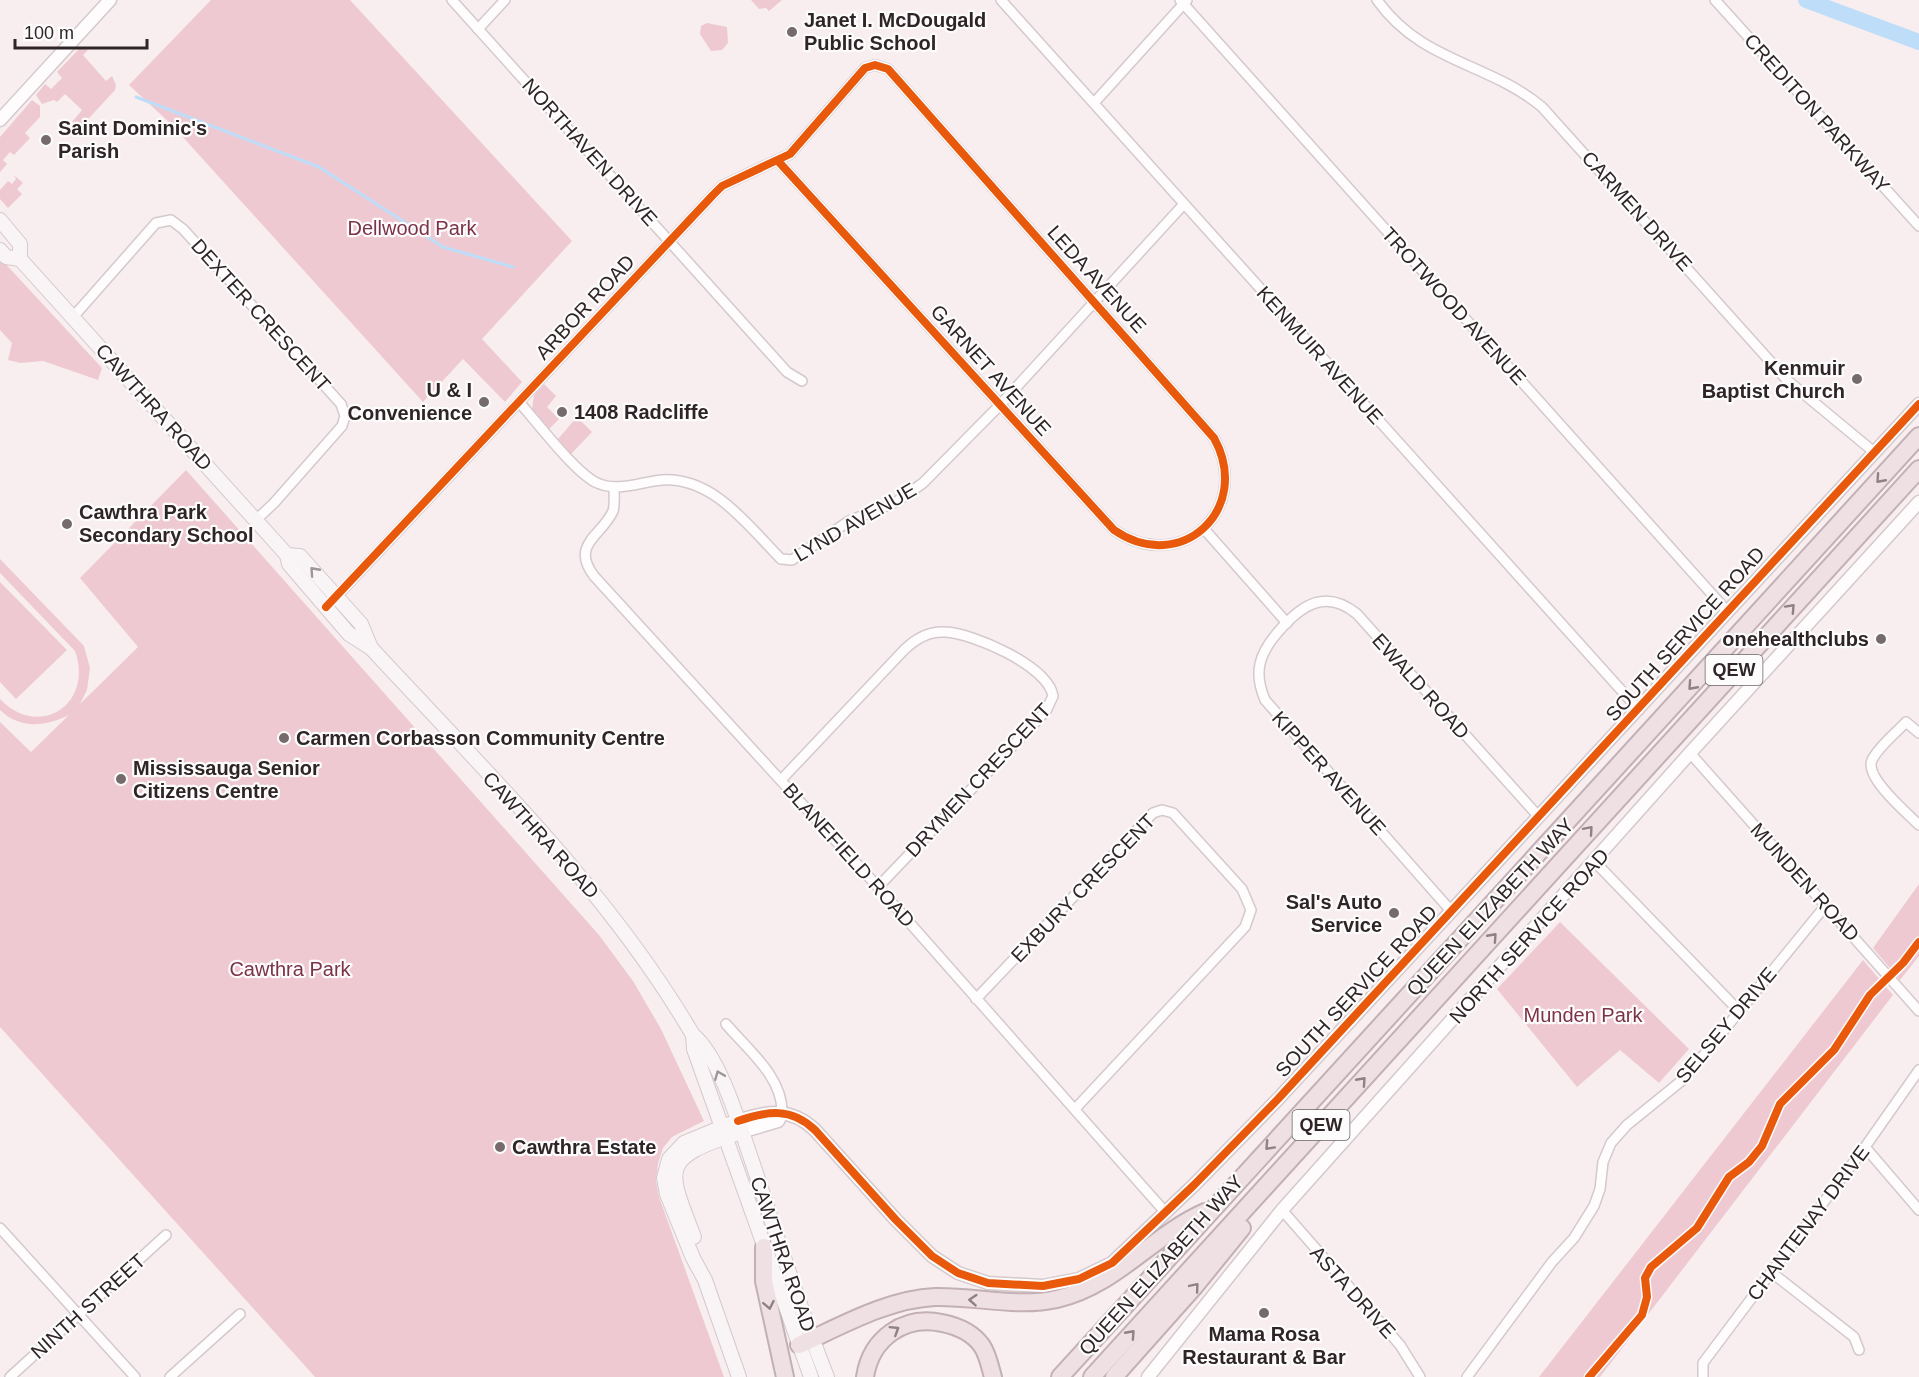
<svg xmlns="http://www.w3.org/2000/svg" width="1919" height="1377" viewBox="0 0 1919 1377" font-family="Helvetica,sans-serif">
	<style>
		.green { fill: #efc9d1 }
		.lines { fill: none; stroke-linecap: round; stroke-linejoin: round }
		.stream { stroke: #beddf8; stroke-width: 3 }
		.river { stroke: #beddf8; stroke-width: 16 }
		.minor-casing { stroke: #d4c9cc; stroke-width: 12 }
		.tertiary-casing { stroke: #d4c9cc; stroke-width: 15 }
		.secondary-casing { stroke: #d4c9cc; stroke-width: 16 }
		.motorway-casing { stroke: #c3b0b5; stroke-width: 20 }
		.minor { stroke: #fefcfd; stroke-width: 9 }
		.tertiary { stroke: #fefcfd; stroke-width: 12 }
		.secondary { stroke: #f9f4f5; stroke-width: 14 }
		.motorway { stroke: #efe0e4; stroke-width: 16 }
		.cycleway-casing { stroke: #fcfcfc; stroke-width: 11 }
		.cycleway { stroke: #e8590c; stroke-width: 8 }
		.oneway { stroke: #8f8285 }
		.oneway2 { stroke: #9e9698 }
		.poi-dot { fill: #756b6d; stroke: #fcfcfc; stroke-width: 2 }
		.labels { text-anchor: middle; dominant-baseline: central; stroke-width: 4.5; stroke-linejoin: round; paint-order: stroke }
		.shield { fill: #fcfcfc; stroke: #6c6566; stroke-width: 1.5 }
		.shield-label { font-size: 18px; font-weight: bold; fill: #2f2426 }
		.poi-label { font-size: 20px; font-weight: bold; fill: #2f2426; stroke: #fcfcfc; text-anchor: start }
		.street-label { font-size: 20px; fill: #2f2426; stroke: #fcfcfc }
		.park-label { font-size: 20px; fill: #7c3248; stroke: #fcfcfc }
	</style>
	<rect width="100%" height="100%" fill="#f8eef0"/>
	<g class="green">
		<path d="M211,0H350L572,241L482,339L522,382L505,402L463,359L423,402L171,124L129,85Z"/>
		<path d="M751,0H782L769,11L766,8L759,9Z"/>
		<path d="M707,23L727,27L728,43L722,50L711,51L700,34L701,26Z"/>
		<path d="M81,47L88,50L83,55L106,81L112,76L116,85L115,90L79,129L72,122L82,110L65,94L57,102L54,100L42,104L36,95L45,84L51,89L62,78L57,72Z"/>
		<path d="M32,100L40,106V117L25,133L30,138L14,155L10,152L3,160L7,164L0,172V137Z"/>
		<path d="M14,175L23,183L17,189L22,194L8,208L0,199V190L8,181L12,184L16,179Z"/>
		<path d="M0,258L102,368L98,380L43,361L20,363L8,360L12,343L0,330Z"/>
		<path d="M544,384L556,396L547,407L559,419L549,429L532,409L534,395Z"/>
		<path d="M577,417L592,432L571,454L558,439Z"/>
		<path d="M186,470L599,935L633,981L661,1029L704,1121L672,1137L663,1148L658,1163L656,1181L659,1197L724,1377H315L0,1027V722L31,752L69,715C47,726 20,730 0,710V699C39,740 94,704 75,651L0,573V559L84,646L90,668L87,690L80,704L138,647L80,578Z"/>
		<path d="M0,582L67,650L16,699L0,682Z"/>
		<path d="M1919,884V956L1900,980L1873,948Z"/>
		<path d="M1560,922L1689,1049L1659,1083L1620,1050L1577,1087L1497,989Z"/>
		<path d="M1863,960L1893,995L1600,1377H1539Z"/>
	</g>
	<g class="lines">
		<path class="stream" d="M136,97L319,167L443,247L513,267"/>
		<path class="river" d="M1806,0L1919,42"/>
		<defs>
			<g id="minor">
				<path d="M452,0L787,372L802,381"/>
				<path d="M1001,0L1639,710"/>
				<path d="M1180,0L1727,611"/>
				<path d="M1377,0C1422,63 1488,62 1542,107L1787,380L1874,452"/>
				<path d="M1715,0L1919,226"/>
				<path d="M478,29L505,0"/>
				<path d="M1094,103L1187,0"/>
				<path d="M74,316L156,223L171,220L183,229L341,404L345,416L342,426L274,503L256,520"/>
				<path d="M519,402C537,422 573,470 595,482C617,493 639,482 662,480C714,477 748,526 781,559L792,560L849,521L896,502L923,483L1000,405L1184,204"/>
				<path d="M614,488C614,495 615,505 613,511C602,536 570,544 594,576L878,887L1166,1213"/>
				<path d="M1205,530L1287,623"/>
				<path d="M334,599L713,195L722,186L790,154L865,68L875,65L888,69L1214,438C1253,509 1181,576 1114,530L778,161"/>
				<path d="M1919,733L1906,722C1896,733 1879,746 1872,760C1864,777 1907,813 1919,825"/>
				<path d="M1690,753L1919,1011"/>
				<path d="M781,780L904,650C915,639 929,631 945,632C973,633 1048,666 1053,696L1046,711L878,887"/>
				<path d="M1595,862L1739,1011"/>
				<path d="M1452,912L1265,700C1260,688 1257,677 1260,664C1264,643 1297,606 1319,602C1333,599 1346,605 1357,614L1539,817"/>
				<path d="M976,999L1153,813L1162,810L1173,813L1242,889L1251,910L1245,927L1075,1109"/>
				<path d="M726,1024C748,1050 783,1077 782,1113"/>
				<path d="M1865,1147L1919,1210"/>
				<path d="M1282,1210L1400,1345L1420,1377"/>
				<path d="M0,1228L135,1377"/>
				<path d="M1771,1272L1854,1337L1859,1350"/>
				<path d="M10,1377L166,1235"/>
				<path d="M170,1377L240,1314"/>
				<path d="M1467,1377L1552,1262L1574,1238L1594,1206L1600,1189L1603,1162L1611,1143L1627,1125L1685,1078L1826,905"/>
				<path d="M1703,1377V1363L1865,1147L1919,1070"/>
			</g>
			<g id="tertiary">
				<path d="M0,120L110,0"/>
				<path d="M738,1121C767,1111 791,1107 815,1130L896,1220L932,1256L958,1273L988,1283L1043,1286L1079,1279L1112,1263L1194,1185L1278,1099L1919,404"/>
				<path d="M741,1132L778,1121L782,1113"/>
				<path d="M1148,1377L1282,1210L1690,753L1919,502"/>
			</g>
			<g id="secondary">
				<path d="M0,220L20,244V259"/>
				<path d="M0,250L6,257L20,259L287,555L289,564L349,634L371,648C484,770 608,890 693,1035C722,1059 742,1134 755,1170C778,1240 800,1309 827,1377"/>
				<path d="M287,555L300,556L361,624L371,648"/>
				<path d="M693,1035L694,1049L811,1377"/>
				<path d="M730,1124L684,1143L669,1159L664,1178L667,1194L693,1258L705,1280L739,1377"/>
				<path d="M694,1237C668,1169 659,1159 735,1134"/>
			</g>
			<g id="motorway">
				<path d="M764,1247V1281L785,1377"/>
				<path d="M799,1345C841,1326 888,1299 935,1297C976,1296 1017,1308 1057,1299C1115,1286 1153,1235 1205,1212"/>
				<path d="M865,1377C871,1338 904,1315 942,1323C957,1326 973,1333 982,1346C988,1355 990,1367 993,1377"/>
				<path d="M1060,1377L1919,436"/>
				<path d="M1092,1377L1919,469"/>
				<path d="M1114,1377L1195,1286L1242,1228"/>
			</g>
		</defs>
		<use href="#minor" class="minor-casing"/>
		<use href="#tertiary" class="tertiary-casing"/>
		<use href="#secondary" class="secondary-casing"/>
		<use href="#motorway" class="motorway-casing"/>
		<use href="#minor" class="minor"/>
		<use href="#tertiary" class="tertiary"/>
		<use href="#secondary" class="secondary"/>
		<use href="#motorway" class="motorway"/>
		<defs>
			<g id="cycleway">
				<path d="M326,607L713,195L722,186L790,154L865,68L875,65L888,69L1214,438C1253,509 1181,576 1114,530L778,161"/>
				<path d="M738,1121C767,1111 791,1107 815,1130L896,1220L932,1256L958,1273L988,1283L1043,1286L1079,1279L1112,1263L1194,1185L1278,1099L1919,404"/>
				<path d="M1589,1377L1642,1315L1647,1297L1645,1278L1651,1267L1697,1228L1729,1177L1749,1162L1762,1146L1780,1104L1834,1050L1870,995L1903,963L1919,942"/>
			</g>
		</defs>
		<use href="#cycleway" class="cycleway-casing"/>
		<use href="#cycleway" class="cycleway"/>
	</g>
	<defs><path id="oneway-chevron" d="M-2-3.5L2.5 0L-2 3.5" fill="none" stroke-width="1.6" stroke-linecap="round" stroke-linejoin="round" transform="scale(1.5)"/></defs>
	<g class="oneway">
		<use href="#oneway-chevron" transform="translate(1880 479) rotate(132)"/>
		<use href="#oneway-chevron" transform="translate(1791 608) rotate(-47)"/>
		<use href="#oneway-chevron" transform="translate(1692 686) rotate(132)"/>
		<use href="#oneway-chevron" transform="translate(1589 830) rotate(-49)"/>
		<use href="#oneway-chevron" transform="translate(1493 937) rotate(-48)"/>
		<use href="#oneway-chevron" transform="translate(1362 1081) rotate(-48)"/>
		<use href="#oneway-chevron" transform="translate(1269 1146) rotate(133)"/>
		<use href="#oneway-chevron" transform="translate(1195 1287) rotate(-50)"/>
		<use href="#oneway-chevron" transform="translate(973 1300) rotate(-176)"/>
		<use href="#oneway-chevron" transform="translate(769 1305) rotate(79)"/>
		<use href="#oneway-chevron" transform="translate(895 1330) rotate(-32)"/>
		<use href="#oneway-chevron" transform="translate(1131 1334) rotate(-48)"/>
	</g>
	<g class="oneway2">
		<use href="#oneway-chevron" transform="translate(314 571) rotate(-132)"/>
		<use href="#oneway-chevron" transform="translate(719 1075) rotate(-112)"/>
	</g>
	<g class="poi-dot">
		<circle cx="792" cy="32" r="6"/>
		<circle cx="46" cy="140" r="6"/>
		<circle cx="1857" cy="379" r="6"/>
		<circle cx="484" cy="402" r="6"/>
		<circle cx="562" cy="412" r="6"/>
		<circle cx="67" cy="524" r="6"/>
		<circle cx="1881" cy="639" r="6"/>
		<circle cx="284" cy="738" r="6"/>
		<circle cx="121" cy="779" r="6"/>
		<circle cx="1394" cy="913" r="6"/>
		<circle cx="500" cy="1147" r="6"/>
		<circle cx="1264" cy="1313" r="6"/>
	</g>
	<g class="labels">
		<g class="shield">
			<rect x="1705.5" y="655" width="57" height="30" rx="4.5"/>
			<rect x="1292.5" y="1110" width="57" height="30" rx="4.5"/>
		</g>
		<g class="shield-label">
			<text x="1734" y="670">QEW</text>
			<text x="1321" y="1125">QEW</text>
		</g>
		<g class="poi-label">
			<text x="804" y="20">Janet I. McDougald<tspan x="804" dy="23">Public School</tspan></text>
			<text x="58" y="128">Saint Dominic's<tspan x="58" dy="23">Parish</tspan></text>
			<text x="1845" y="368" text-anchor="end">Kenmuir<tspan x="1845" dy="23">Baptist Church</tspan></text>
			<text x="472" y="390" text-anchor="end">U &amp; I<tspan x="472" dy="23">Convenience</tspan></text>
			<text x="574" y="412">1408 Radcliffe</text>
			<text x="79" y="512">Cawthra Park<tspan x="79" dy="23">Secondary School</tspan></text>
			<text x="1869" y="639" text-anchor="end">onehealthclubs</text>
			<text x="296" y="738">Carmen Corbasson Community Centre</text>
			<text x="133" y="768">Mississauga Senior<tspan x="133" dy="23">Citizens Centre</tspan></text>
			<text x="1382" y="902" text-anchor="end">Sal's Auto<tspan x="1382" dy="23">Service</tspan></text>
			<text x="512" y="1147">Cawthra Estate</text>
			<text x="1264" y="1334" text-anchor="middle">Mama Rosa<tspan x="1264" dy="23">Restaurant &amp; Bar</tspan></text>
		</g>
		<g class="street-label">
			<text transform="translate(1817 113) rotate(48)">CREDITON PARKWAY</text>
			<text transform="translate(590 152) rotate(48)">NORTHAVEN DRIVE</text>
			<text transform="translate(1637 211) rotate(48)">CARMEN DRIVE</text>
			<text transform="translate(1097 279) rotate(48)">LEDA AVENUE</text>
			<text transform="translate(1454 306) rotate(48)">TROTWOOD AVENUE</text>
			<text transform="translate(585 307) rotate(-47)">ARBOR ROAD</text>
			<text transform="translate(261 315) rotate(48)">DEXTER CRESCENT</text>
			<text transform="translate(1320 355) rotate(48)">KENMUIR AVENUE</text>
			<text transform="translate(991 370) rotate(48)">GARNET AVENUE</text>
			<text transform="translate(154 407) rotate(48)">CAWTHRA ROAD</text>
			<text transform="translate(855 522) rotate(-30)">LYND AVENUE</text>
			<text transform="translate(1685 634) rotate(-48)">SOUTH SERVICE ROAD</text>
			<text transform="translate(1421 686) rotate(48)">EWALD ROAD</text>
			<text transform="translate(1329 773) rotate(48)">KIPPER AVENUE</text>
			<text transform="translate(978 780) rotate(-47)">DRYMEN CRESCENT</text>
			<text transform="translate(541 835) rotate(48)">CAWTHRA ROAD</text>
			<text transform="translate(849 855) rotate(48)">BLANEFIELD ROAD</text>
			<text transform="translate(1805 882) rotate(48)">MUNDEN ROAD</text>
			<text transform="translate(1083 888) rotate(-46)">EXBURY CRESCENT</text>
			<text transform="translate(1490 907) rotate(-47)">QUEEN ELIZABETH WAY</text>
			<text transform="translate(1529 936) rotate(-48)">NORTH SERVICE ROAD</text>
			<text transform="translate(1356 991) rotate(-47)">SOUTH SERVICE ROAD</text>
			<text transform="translate(1726 1025) rotate(-50)">SELSEY DRIVE</text>
			<text transform="translate(1808 1223) rotate(-53)">CHANTENAY DRIVE</text>
			<text transform="translate(783 1254) rotate(71)">CAWTHRA ROAD</text>
			<text transform="translate(1161 1265) rotate(-48)">QUEEN ELIZABETH WAY</text>
			<text transform="translate(1353 1292) rotate(48)">ASTA DRIVE</text>
			<text transform="translate(88 1306) rotate(-42)">NINTH STREET</text>
		</g>
		<g class="park-label">
			<text x="412" y="228">Dellwood Park</text>
			<text x="290" y="969">Cawthra Park</text>
			<text x="1583" y="1015">Munden Park</text>
		</g>
	</g>
	<path d="M15 39v9h132v-9" fill="none" stroke="#2f2426" stroke-width="3"/>
	<text x="24" y="39" font-size="18" fill="#2f2426" stroke="#fcfcfc" stroke-width="4.5" paint-order="stroke">100 m</text>
</svg>
